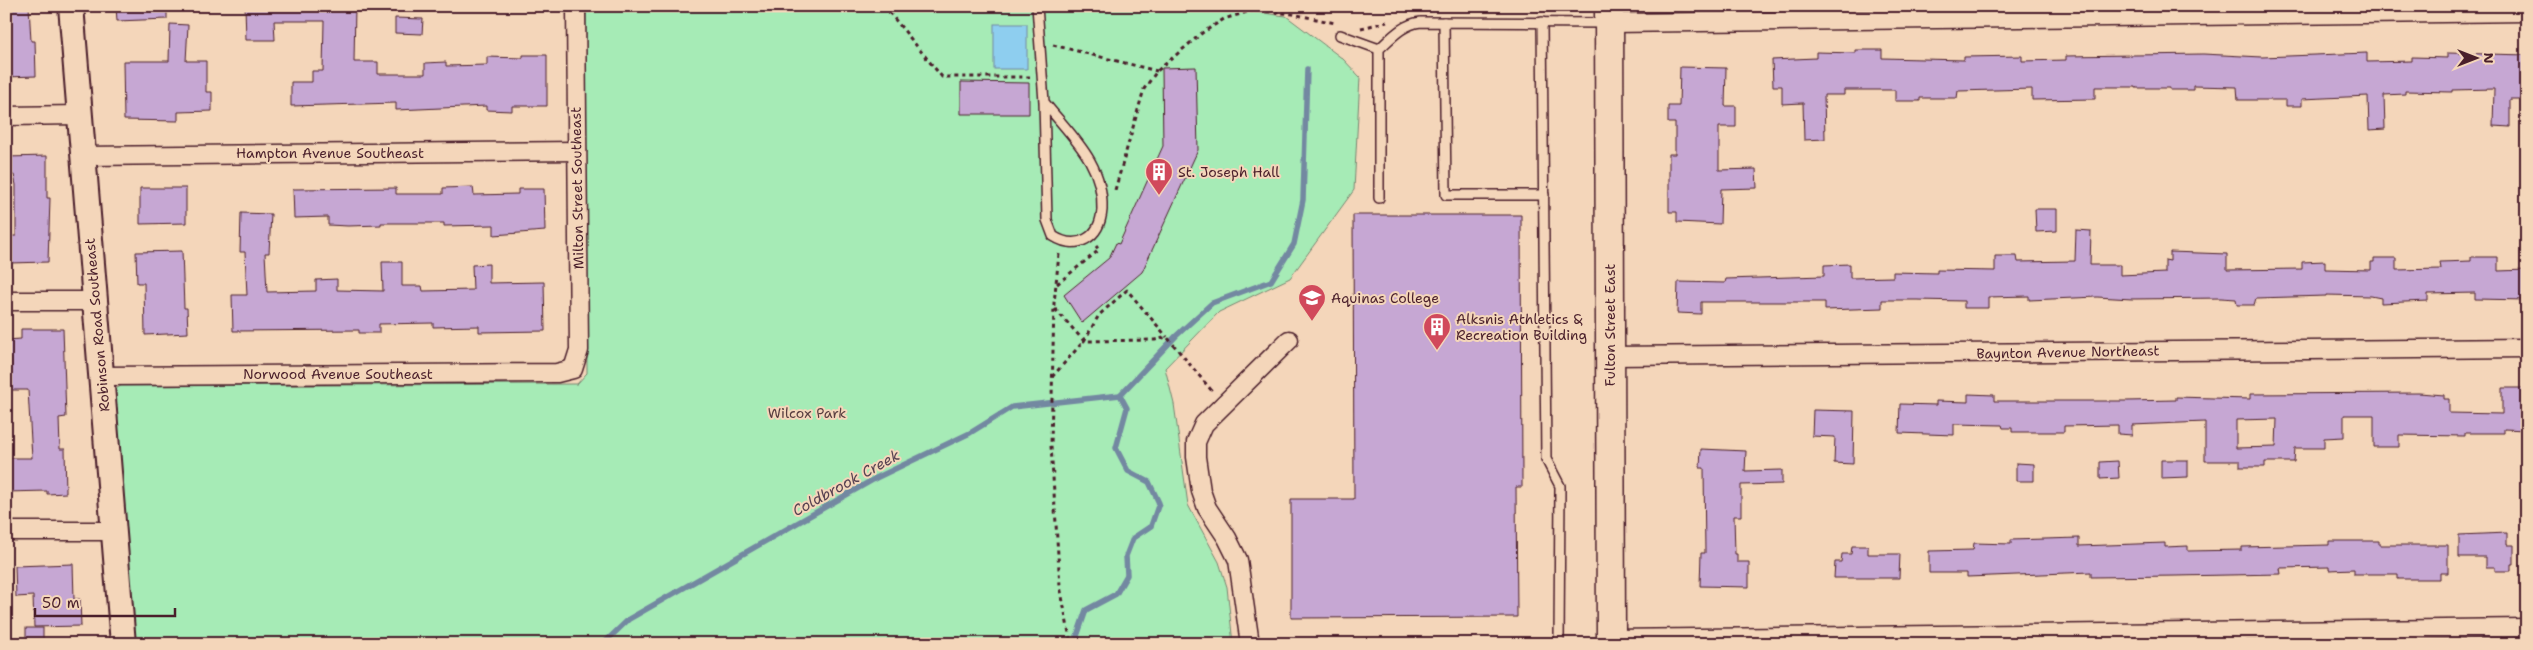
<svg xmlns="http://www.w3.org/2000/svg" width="2533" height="650" viewBox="0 0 2533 650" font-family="'Shantell Sans',sans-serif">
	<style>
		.green { fill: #a6ebb6; stroke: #788570 }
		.water { fill: #8eceef; stroke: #7388a1 }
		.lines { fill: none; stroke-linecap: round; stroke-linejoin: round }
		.stream { stroke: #7388a1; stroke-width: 5.5 }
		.building { fill: #c6a7d3; stroke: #4a1f2b; fill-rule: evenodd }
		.lane-casing { stroke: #4a1f2b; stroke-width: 12 }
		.street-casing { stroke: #4a1f2b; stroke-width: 21 }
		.secondary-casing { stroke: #4a1f2b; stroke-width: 28 }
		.primary-casing { stroke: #4a1f2b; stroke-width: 31 }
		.path { stroke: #4a1f2b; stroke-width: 3; stroke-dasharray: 4 4; stroke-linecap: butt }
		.lane { stroke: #f4d6ba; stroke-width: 9 }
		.street { stroke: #f4d6ba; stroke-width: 18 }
		.secondary { stroke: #f4d6ba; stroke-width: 24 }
		.primary { stroke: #f4d6ba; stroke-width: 28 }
		.labels { text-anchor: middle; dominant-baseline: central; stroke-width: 4; stroke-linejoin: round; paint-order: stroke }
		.street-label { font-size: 14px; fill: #4a1f2b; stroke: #f4d6ba }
		.poi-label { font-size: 14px; fill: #4a1f2b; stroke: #f4d6ba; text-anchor: start }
		.park-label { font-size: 14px; fill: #583e40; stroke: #f4d6ba }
		.water-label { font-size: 15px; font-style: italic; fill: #584252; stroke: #f4d6ba }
	</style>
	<rect width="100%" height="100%" fill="#f4d6ba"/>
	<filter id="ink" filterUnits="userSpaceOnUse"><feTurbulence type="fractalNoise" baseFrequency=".02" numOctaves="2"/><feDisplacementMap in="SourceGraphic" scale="10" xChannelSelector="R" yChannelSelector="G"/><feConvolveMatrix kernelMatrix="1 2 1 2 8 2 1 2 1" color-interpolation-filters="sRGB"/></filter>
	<g filter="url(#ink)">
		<path class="green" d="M586,6H1207L1286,16L1343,59L1360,77L1354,190L1290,278L1219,312L1165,368L1174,404L1188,505L1219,562L1227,587L1233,644H133L115,389L121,386L577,384L587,373Z"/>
		<rect class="water" x="994" y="24" width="33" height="45"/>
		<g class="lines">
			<g class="stream">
				<path d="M603,644L629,619L876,478L970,433L1012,407L1120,395"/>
				<path d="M1080,644L1077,636L1086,610L1116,594L1127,575L1126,556L1133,538L1151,526L1159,503L1149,482L1128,471L1116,448L1127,408L1120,395L1176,336L1212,303L1271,281L1294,244L1303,200L1307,69"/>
			</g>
		</g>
		<g class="building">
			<path d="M6,6H29L31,41H35L36,76L6,77Z"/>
			<path d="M116,6H167V19L117,21Z"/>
			<path d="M245,6H355L354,62H378V74H425V63L446,62V66L487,65V57L523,58V55H547V106H512V111L486,110V106L396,110V103L291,106V82H312V71H323L324,21H274L275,40H246Z"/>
			<path d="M395,18L423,19L422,34L395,33Z"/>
			<path d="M170,24L188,25L186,61H206V92H212V111L178,112V121L124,120L123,61H169Z"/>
			<path d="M1856,50H1882V58L1964,60V57L2022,56V61L2066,60V56L2203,54L2262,57L2367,53V62L2412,61V57L2448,58V53L2527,55V99H2510V127L2493,126L2494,89L2452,90V92L2405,91V94L2384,95L2385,129L2369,130L2368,96L2302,99V106H2286V100H2238L2237,87L2193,86V90H2170V88H2136V87H2095V99L2032,100V89L1958,91L1957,98H1920V101H1895V90H1844V95H1824L1825,139L1804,140L1803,103L1782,104V86H1773L1772,60L1816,58V52L1856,53Z"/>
			<path d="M1196,67L1198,150L1142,272L1082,323L1064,295L1109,258L1116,243L1119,244L1163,146L1162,68Z"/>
			<path d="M1680,67L1726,68L1725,106H1736V127H1719V170L1756,169L1757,188L1721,189L1720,224L1677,222V212H1669V154H1675V123H1668V106H1679Z"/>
			<path d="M961,82L1029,83V114H961Z"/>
			<path d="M47,156V198H50L48,262L9,263V236H16V185L14,175H7V157Z"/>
			<path d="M473,187L474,195L518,194V189H544L545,231L494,235V225L444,226V223H381V225L348,226L328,225V217L294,218L293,189L396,188V194H443V188Z"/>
			<path d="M140,188H186V223L140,224Z"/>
			<path d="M2035,209H2057V231L2036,232Z"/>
			<path d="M241,213L271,214L269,253H265L267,292L316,291V280L337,279V290L383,291L382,262H402V286H422L423,291L473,290L472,265L489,264V283L544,282L545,331L479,332V326L433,327V323L379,324V333H359V330L233,331L232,295H247L245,252H240Z"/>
			<path d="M1353,215H1521L1522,487H1516L1517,617L1291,618V499H1354Z"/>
			<path d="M2076,230L2091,231L2090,265H2120V275L2165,273V260L2170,261V252L2227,254V270L2302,269V262L2325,261V269L2371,270V262H2374V258H2396V270L2441,269L2440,262L2471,261V257H2498V271L2527,270V300L2475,299V293L2428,294V301L2381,303V298L2371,296L2326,295V296L2256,298L2254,305H2237L2236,299L2221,298L2132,299L2097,297L2029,300V296L1988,297V308H1964V301L1917,300H1882V308L1825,310V302H1701V314L1677,313L1678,282L1725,283L1726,279L1824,276V265L1850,264V278L1893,277V272L1937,273V270L1995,271V256H2017L2018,262L2075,261Z"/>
			<path d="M182,251L184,308H187L188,333L145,335L144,283H137L136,252Z"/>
			<path d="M21,329H63L66,417L59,418L60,449H65L66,493L47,494V491L6,492V458H32L28,390H11V357H6V340L21,339Z"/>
			<path d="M2502,388H2527L2526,430L2504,429V433H2465V436L2399,435V447H2374V415H2344V437L2324,438V448H2295L2294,462H2265V467H2240V461H2205V422L2132,425V435L2118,434V425L2064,426V432H2012V428H2003L2002,425L1954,424V435L1899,433L1900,404L1936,405V401L1968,402V394L1994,395V401H2127L2176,400V397L2250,399V394L2419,393L2444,395V399H2449V413L2502,414ZM2277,419L2276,447L2236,448V420Z"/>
			<path d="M1813,410L1854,411L1853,464L1834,463L1835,437L1812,436Z"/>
			<path d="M1701,449L1746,451L1745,471L1782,470V484L1741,485V516H1734L1735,554H1737V562H1749V587L1700,586L1701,553H1705L1704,468H1700Z"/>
			<path d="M2161,460H2188V477L2161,478Z"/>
			<path d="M2118,461L2119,478L2100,479V462Z"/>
			<path d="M2016,463L2034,464V481H2016Z"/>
			<path d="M2507,533V545H2514V564H2511V571H2495V567H2486V557H2459V535Z"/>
			<path d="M2079,538V546L2165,543V547L2188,546V551L2242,550V547L2329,545V541H2379V545H2448V573H2440V579H2398V574H2354V569L2329,570V567L2280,568L2281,574L2176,576L2091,577V572L1967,577V573H1929V551L1973,550L1974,543L2011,544V540Z"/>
			<path d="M1852,546H1868V554H1900L1899,578H1834L1835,562H1841L1842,554H1851Z"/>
			<path d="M73,564L74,599H80L81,626L34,627L33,596L16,597L15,566Z"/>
			<rect x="26" y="628" width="17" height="16"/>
		</g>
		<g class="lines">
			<defs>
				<g id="lane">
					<path d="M1037,6L1044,102L1047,220L1053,236C1064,243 1075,245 1086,239C1097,233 1101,222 1102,210C1104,163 1071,136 1044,102"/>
					<path d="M1444,22L1446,195H1544"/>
					<path d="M1542,22L1546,459L1560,486L1559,644"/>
					<path d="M1340,35L1379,49"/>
					<path d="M1379,198V49C1392,37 1403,24 1421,22L1606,23"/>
				</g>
				<g id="street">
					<path d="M1609,23L2527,12"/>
					<path d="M6,116L80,115"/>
					<path d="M84,156L577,151"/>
					<path d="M6,301H95"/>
					<path d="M1610,356L2527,348"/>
					<path d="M101,376L557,373L573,369L579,350L576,6"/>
					<path d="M6,531H114"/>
					<path d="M1611,639L2527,628"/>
					<path d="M1250,644L1238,560L1227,538L1207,508L1201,491L1196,457V442L1204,424L1289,340"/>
				</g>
				<path id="secondary" d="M71,6L123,644"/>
				<path id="primary" d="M1609,6L1611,644"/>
			</defs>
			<use href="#lane" class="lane-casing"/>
			<use href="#street" class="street-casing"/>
			<use href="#secondary" class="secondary-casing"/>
			<use href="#primary" class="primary-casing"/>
			<g class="path">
				<path d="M884,6L942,77H1030"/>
				<path d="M1361,28L1387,22"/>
				<path d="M1053,45L1157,71"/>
				<path d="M1115,190L1144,89L1157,71L1202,33L1224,19L1254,10L1293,14L1335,23"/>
				<path d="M1059,254L1054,303L1051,446L1060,586L1071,644"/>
				<path d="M1057,284L1099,250L1096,246"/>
				<path d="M1055,309L1084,341L1155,340L1167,337L1212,391"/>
				<path d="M1052,377L1084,341L1099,315L1127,290L1167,337"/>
			</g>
			<use href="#lane" class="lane"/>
			<use href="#street" class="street"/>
			<use href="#secondary" class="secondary"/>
			<use href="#primary" class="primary"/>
		</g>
	</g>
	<defs>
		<symbol id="building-pin" viewBox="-11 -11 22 30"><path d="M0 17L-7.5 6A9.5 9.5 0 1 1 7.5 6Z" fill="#d1495b" stroke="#f4d6ba"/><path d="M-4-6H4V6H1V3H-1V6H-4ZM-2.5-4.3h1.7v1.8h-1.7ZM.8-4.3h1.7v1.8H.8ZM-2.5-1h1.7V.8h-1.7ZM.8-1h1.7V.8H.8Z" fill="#fff"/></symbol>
		<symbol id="university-pin" viewBox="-11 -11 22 30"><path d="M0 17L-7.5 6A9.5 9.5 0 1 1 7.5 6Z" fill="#d1495b" stroke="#f4d6ba"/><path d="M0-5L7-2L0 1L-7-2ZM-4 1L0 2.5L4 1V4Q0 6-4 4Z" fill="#fff"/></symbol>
	</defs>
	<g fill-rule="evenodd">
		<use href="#building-pin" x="1143" y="156" width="32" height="43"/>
		<use href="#university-pin" x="1296" y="282" width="32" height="43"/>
		<use href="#building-pin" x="1421" y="311" width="32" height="43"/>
	</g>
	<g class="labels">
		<g class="street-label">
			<text x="330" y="153">Hampton Avenue Southeast</text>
			<text transform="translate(577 188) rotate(-91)">Milton Street Southeast</text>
			<text transform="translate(97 325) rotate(-95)">Robinson Road Southeast</text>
			<text transform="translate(1610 325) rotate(-90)">Fulton Street East</text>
			<text transform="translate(2068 352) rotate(-1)">Baynton Avenue Northeast</text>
			<text x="338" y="374">Norwood Avenue Southeast</text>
		</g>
		<g class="poi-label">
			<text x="1178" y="172">St. Joseph Hall</text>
			<text x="1331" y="298">Aquinas College</text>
			<text x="1456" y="319">Alksnis Athletics &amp;<tspan x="1456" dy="16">Recreation Building</tspan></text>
		</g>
		<g class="park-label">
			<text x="807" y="413">Wilcox Park</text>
		</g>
		<g class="water-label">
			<text transform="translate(846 483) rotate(-29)">Coldbrook Creek</text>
		</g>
	</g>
	<rect width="2533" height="650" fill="none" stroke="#f4d6ba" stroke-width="25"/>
	<rect x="12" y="12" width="2508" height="625" fill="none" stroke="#4a1f2b" stroke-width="2" filter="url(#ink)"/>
	<g transform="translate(2476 58) rotate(90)" stroke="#f4d6ba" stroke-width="4" paint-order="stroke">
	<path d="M0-4L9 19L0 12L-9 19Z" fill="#4a1f2b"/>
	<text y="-8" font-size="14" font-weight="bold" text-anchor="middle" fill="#4a1f2b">N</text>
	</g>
	<path d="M35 608v8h140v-8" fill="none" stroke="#4a1f2b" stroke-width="2.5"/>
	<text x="42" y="608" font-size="15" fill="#4a1f2b" stroke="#f4d6ba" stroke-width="4" paint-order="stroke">50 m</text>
</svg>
